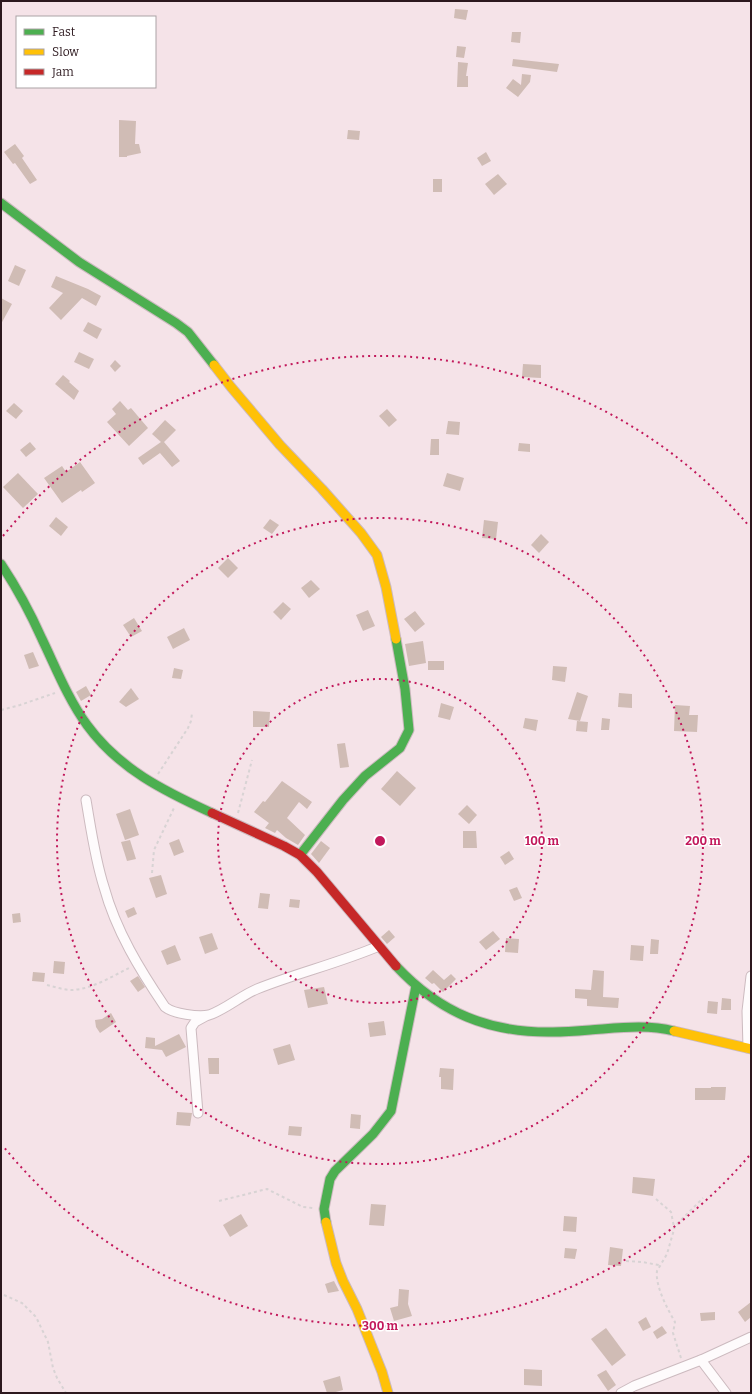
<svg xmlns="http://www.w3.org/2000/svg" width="752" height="1394" viewBox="0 0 752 1394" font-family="Bitter,serif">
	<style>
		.building { fill: #d0bcb5 }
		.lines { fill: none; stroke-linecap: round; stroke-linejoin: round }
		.street-casing { stroke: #ccbabf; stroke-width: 11 }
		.fast-casing { stroke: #ccbabf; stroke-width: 11 }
		.slow-casing { stroke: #ccbabf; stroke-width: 11 }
		.jam-casing { stroke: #ccbabf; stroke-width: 11 }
		.path { stroke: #d8d3d4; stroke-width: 2; stroke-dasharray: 3 3; stroke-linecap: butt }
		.street { stroke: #fefbfc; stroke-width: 9 }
		.fast { stroke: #4caf50; stroke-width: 9 }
		.slow { stroke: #ffc107; stroke-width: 9 }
		.jam { stroke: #c62828; stroke-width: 9 }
		.ring { fill: none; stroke: #c2185b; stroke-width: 2; stroke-dasharray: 2 4 }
		.centre { fill: #c2185b; stroke: #fff; stroke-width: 2 }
		.ring-label { font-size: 12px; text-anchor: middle; font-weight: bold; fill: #c2185b; stroke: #fff; stroke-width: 3; stroke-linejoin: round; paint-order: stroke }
	</style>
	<rect width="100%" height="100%" fill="#f5e3e8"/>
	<g class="building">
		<path d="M455,9L468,10L466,20L454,18Z"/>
		<path d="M512,32H521L520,43L511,42Z"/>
		<path d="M457,46L466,47L464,58L456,57Z"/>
		<path d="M513,59L559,64L557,72L512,66Z"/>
		<path d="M458,62L468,63L466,76H468V87H457Z"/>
		<path d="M522,74L531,75L530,82L518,97L506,88L513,79L521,85Z"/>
		<path d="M119,120L136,121L135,144H139L141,153L127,156V157H119Z"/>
		<path d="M348,130L360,131L359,140L347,139Z"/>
		<path d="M15,144L24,156L22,158L37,180L30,184L15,163L13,164L4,152Z"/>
		<path d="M486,152L491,161L482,166L477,158Z"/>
		<path d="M498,174L507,184L494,195L485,184Z"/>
		<rect x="433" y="179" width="9" height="13"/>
		<path d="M15,265L26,270L19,286L8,281Z"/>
		<path d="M56,276L88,289L101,296L96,306L82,298L61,320L49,308L63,293L51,287Z"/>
		<path d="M1,298L12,304L1,324Z"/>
		<path d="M88,322L102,329L97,339L83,331Z"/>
		<path d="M79,352L94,359L89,369L74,362Z"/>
		<path d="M115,360L121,366L115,372L110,366Z"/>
		<path d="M523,364L541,365V378L522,377Z"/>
		<path d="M63,375L70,381L69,382L79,391L74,400L55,384Z"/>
		<path d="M120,401L128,410L131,408L148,428L129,446L107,422L116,414L112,409Z"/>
		<path d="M14,403L23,411L16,419L6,411Z"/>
		<path d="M387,409L397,420L389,427L379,416Z"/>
		<path d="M165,420L176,430L164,442L180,461L172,467L160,453L143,465L138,458L161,442L152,434Z"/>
		<path d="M448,421L460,422L459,435L446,434Z"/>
		<path d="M431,439H439V455H430Z"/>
		<path d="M30,442L36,449L26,457L20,450Z"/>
		<path d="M519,443L530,444V452L518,451Z"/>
		<path d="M80,462L95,483L82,492L81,490L62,503L44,478L62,466L66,472Z"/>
		<path d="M18,473L38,494L23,508L3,487Z"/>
		<path d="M447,473L464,478L460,491L443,486Z"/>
		<path d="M56,517L68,527L61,536L49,526Z"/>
		<path d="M270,519L279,525L272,534L263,528Z"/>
		<path d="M484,520L498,522L496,539L482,538Z"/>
		<path d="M541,534L549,542L539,553L531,545Z"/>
		<path d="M228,558L238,568L228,578L218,568Z"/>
		<path d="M311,580L320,589L309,598L301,588Z"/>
		<path d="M283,602L291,609L281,620L273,612Z"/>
		<path d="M368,610L375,626L363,631L356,615Z"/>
		<path d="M415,611L425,624L415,632L404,619Z"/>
		<path d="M134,618L142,631L131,637L123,625Z"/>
		<path d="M184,628L190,640L173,649L167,637Z"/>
		<path d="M423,641L426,663L409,666L405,644Z"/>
		<path d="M33,652L39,666L29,669L24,655Z"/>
		<rect x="428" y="661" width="16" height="9"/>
		<path d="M553,666L567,667L565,682L552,680Z"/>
		<path d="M174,668L183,670L181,679L172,678Z"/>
		<path d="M86,686L91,695L81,701L76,692Z"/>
		<path d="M131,688L139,699L126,707L119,702Z"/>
		<path d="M577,692L588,696L580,721L568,719Z"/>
		<path d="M619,693L632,694V708L618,707Z"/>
		<path d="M441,703L454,707L450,720L438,717Z"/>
		<path d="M675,705L690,706L689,715H698L697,732L674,731Z"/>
		<path d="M253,711L270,712L269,727H253Z"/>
		<path d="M525,718L538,720L536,731L523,728Z"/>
		<path d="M602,718L610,719L609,730H601Z"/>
		<path d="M577,721L588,722L587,732L576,731Z"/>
		<path d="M345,743L349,767L340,768L337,744Z"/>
		<path d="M397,771L416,788L400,806L381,789Z"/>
		<path d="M282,781L312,802L307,809L299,802L287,818L305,835L298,845L286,838L277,830L275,833L265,828L269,823L254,812L263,801L265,802Z"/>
		<path d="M467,805L477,815L469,824L458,814Z"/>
		<path d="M130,809L139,835L125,840L116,814Z"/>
		<path d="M463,831H476L477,848H463Z"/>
		<path d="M179,839L184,852L174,856L169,843Z"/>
		<path d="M130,840L136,859L127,861L121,842Z"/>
		<path d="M321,841L330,848L319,863L311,854Z"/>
		<path d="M509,851L514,859L505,865L500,857Z"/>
		<path d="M161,875L167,894L156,898L149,878Z"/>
		<path d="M517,887L522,898L514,901L509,890Z"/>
		<path d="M260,893L270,894L268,909L258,908Z"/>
		<path d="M290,899L300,900L299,908L289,907Z"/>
		<path d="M134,907L137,914L128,918L125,911Z"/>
		<path d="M20,913L21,922L13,923L12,914Z"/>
		<path d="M389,930L395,937L387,944L381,937Z"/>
		<path d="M493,931L500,939L486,950L479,942Z"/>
		<path d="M212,933L218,949L205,954L199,937Z"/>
		<path d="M506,938L519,939L518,953L505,952Z"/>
		<path d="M651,939L659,940L658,954H650Z"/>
		<path d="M175,945L181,960L167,965L161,951Z"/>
		<path d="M631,945L644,946L643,961L630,960Z"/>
		<path d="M54,961L65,962L64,974L53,973Z"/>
		<path d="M433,970L444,980L451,974L456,979L443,992L434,983L432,984L425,978Z"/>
		<path d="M593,970L604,971L603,997L619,998L618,1008L587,1006V999L575,998V989L591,990Z"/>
		<path d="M33,972L45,973L44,982L32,981Z"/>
		<path d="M138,976L145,987L138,992L130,981Z"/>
		<path d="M324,987L328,1004L308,1008L304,990Z"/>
		<path d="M722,998L731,999V1010H721Z"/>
		<path d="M708,1001L718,1002L717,1014L707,1013Z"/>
		<path d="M111,1013L116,1022L100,1033L96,1027L95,1020L102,1019Z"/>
		<path d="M384,1021L386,1035L370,1037L368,1023Z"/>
		<path d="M179,1034L186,1047L166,1057L162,1050L145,1048L146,1037L155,1038V1046Z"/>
		<path d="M290,1044L295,1060L278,1065L273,1049Z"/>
		<path d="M208,1058H219V1074H209Z"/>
		<path d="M440,1068L454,1069L453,1090L441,1089V1077H439Z"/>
		<path d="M711,1087H726L725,1100H695V1088H711Z"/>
		<path d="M177,1112L192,1113L190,1126L176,1125Z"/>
		<path d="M351,1114L361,1115L360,1129L350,1128Z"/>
		<path d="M289,1126L302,1127L301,1136L288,1135Z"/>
		<path d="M633,1177L655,1179L653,1196L632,1193Z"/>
		<path d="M371,1204L386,1205L384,1226L369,1225Z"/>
		<path d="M241,1214L248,1226L230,1237L223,1225Z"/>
		<path d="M564,1216L577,1217L576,1232L563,1231Z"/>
		<path d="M610,1247L623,1249L621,1266L608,1265Z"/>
		<path d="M565,1248L577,1249L575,1259L564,1258Z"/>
		<path d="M334,1281L339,1291L328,1293L325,1284Z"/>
		<path d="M399,1289L409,1290L408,1304L412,1316L394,1321L390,1308L398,1306Z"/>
		<path d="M751,1302V1317L745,1322L738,1312Z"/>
		<path d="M715,1312V1320L701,1321L700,1313Z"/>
		<path d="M646,1317L651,1327L643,1331L638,1322Z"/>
		<path d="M662,1326L667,1333L657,1339L653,1332Z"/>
		<path d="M606,1328L626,1355L612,1366L591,1339Z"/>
		<path d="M524,1369L542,1370V1386L524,1385Z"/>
		<path d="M606,1370L616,1385L608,1391L597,1375Z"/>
		<path d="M340,1376L343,1390L332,1393H327L323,1381Z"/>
	</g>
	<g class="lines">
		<defs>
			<g id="street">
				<path d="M86,800C91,829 95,859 104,887C116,931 140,970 165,1007C174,1014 198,1017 209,1015C223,1011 242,995 257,989C297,973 339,963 379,946"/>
				<path d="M748,1048L747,1011L751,976"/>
				<path d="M198,1113L191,1028L195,1022L206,1016"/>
				<path d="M701,1360L726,1393"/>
				<path d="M621,1393L634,1386L701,1360L751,1337"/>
			</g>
			<g id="fast">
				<path d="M1,203L79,262L176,323L188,332L214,365"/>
				<path d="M1,564C17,588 30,612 42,639C56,668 68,699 87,725C119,769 164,791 212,813"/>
				<path d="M300,855L343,800L365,776L400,748L409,730L405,689L396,639"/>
				<path d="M396,966C440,1013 489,1033 553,1032C565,1032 578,1031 590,1030C618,1028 647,1024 674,1031"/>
				<path d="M326,1222L324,1209L330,1179L335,1171L373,1134L391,1111L416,986"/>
			</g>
			<g id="slow">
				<path d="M214,365L231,387L280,445L322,489L361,533L377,555L386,587L396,639"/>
				<path d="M674,1031L751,1049"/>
				<path d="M326,1222L336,1263L343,1281L357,1309L382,1372L388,1393"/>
			</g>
			<path id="jam" d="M212,813L284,846L300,855L317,872L396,966"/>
		</defs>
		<use href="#street" class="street-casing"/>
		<use href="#fast" class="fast-casing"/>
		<use href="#slow" class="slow-casing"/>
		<use href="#jam" class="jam-casing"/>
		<g class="path">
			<path d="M1,710L20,705L55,693"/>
			<path d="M158,774L188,728L191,721L192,713"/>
			<path d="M238,813L252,760"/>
			<path d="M152,873L154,850L174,808"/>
			<path d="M47,985C55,987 64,990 72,990C92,989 111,977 129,968"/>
			<path d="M656,1199L671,1212L674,1227"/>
			<path d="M219,1201L267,1189L303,1207L313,1208"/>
			<path d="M626,1261L642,1262L659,1265"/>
			<path d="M4,1295L22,1303L36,1317L48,1342L53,1368L57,1378L66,1393"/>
			<path d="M681,1358L673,1333L675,1322C668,1310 655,1286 657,1271L667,1254L675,1226L703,1198"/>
		</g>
		<use href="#street" class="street"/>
		<use href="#fast" class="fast"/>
		<use href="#slow" class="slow"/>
		<use href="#jam" class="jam"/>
	</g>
	<g class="ring">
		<circle cx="380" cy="841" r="162"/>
		<circle cx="380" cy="841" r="323"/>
		<path d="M749 1156A485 485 0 0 1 3 1146M3 536A485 485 0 0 1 749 526"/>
	</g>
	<circle cx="380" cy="841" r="6" class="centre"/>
	<g class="ring-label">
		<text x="542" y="845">100 m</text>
		<text x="703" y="845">200 m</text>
		<text x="380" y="1330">300 m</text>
	</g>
	<rect width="752" height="1394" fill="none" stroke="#2c181e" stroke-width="4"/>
	<rect x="16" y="16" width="140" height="72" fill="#ffffff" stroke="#aba3a5"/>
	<rect x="24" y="29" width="20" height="6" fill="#4caf50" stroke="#aba3a5"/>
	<text x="52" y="36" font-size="12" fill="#2c181e">Fast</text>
	<rect x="24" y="49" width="20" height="6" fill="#ffc107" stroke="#aba3a5"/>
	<text x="52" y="56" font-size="12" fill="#2c181e">Slow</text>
	<rect x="24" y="69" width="20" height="6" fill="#c62828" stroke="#aba3a5"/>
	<text x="52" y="76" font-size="12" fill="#2c181e">Jam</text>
</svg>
